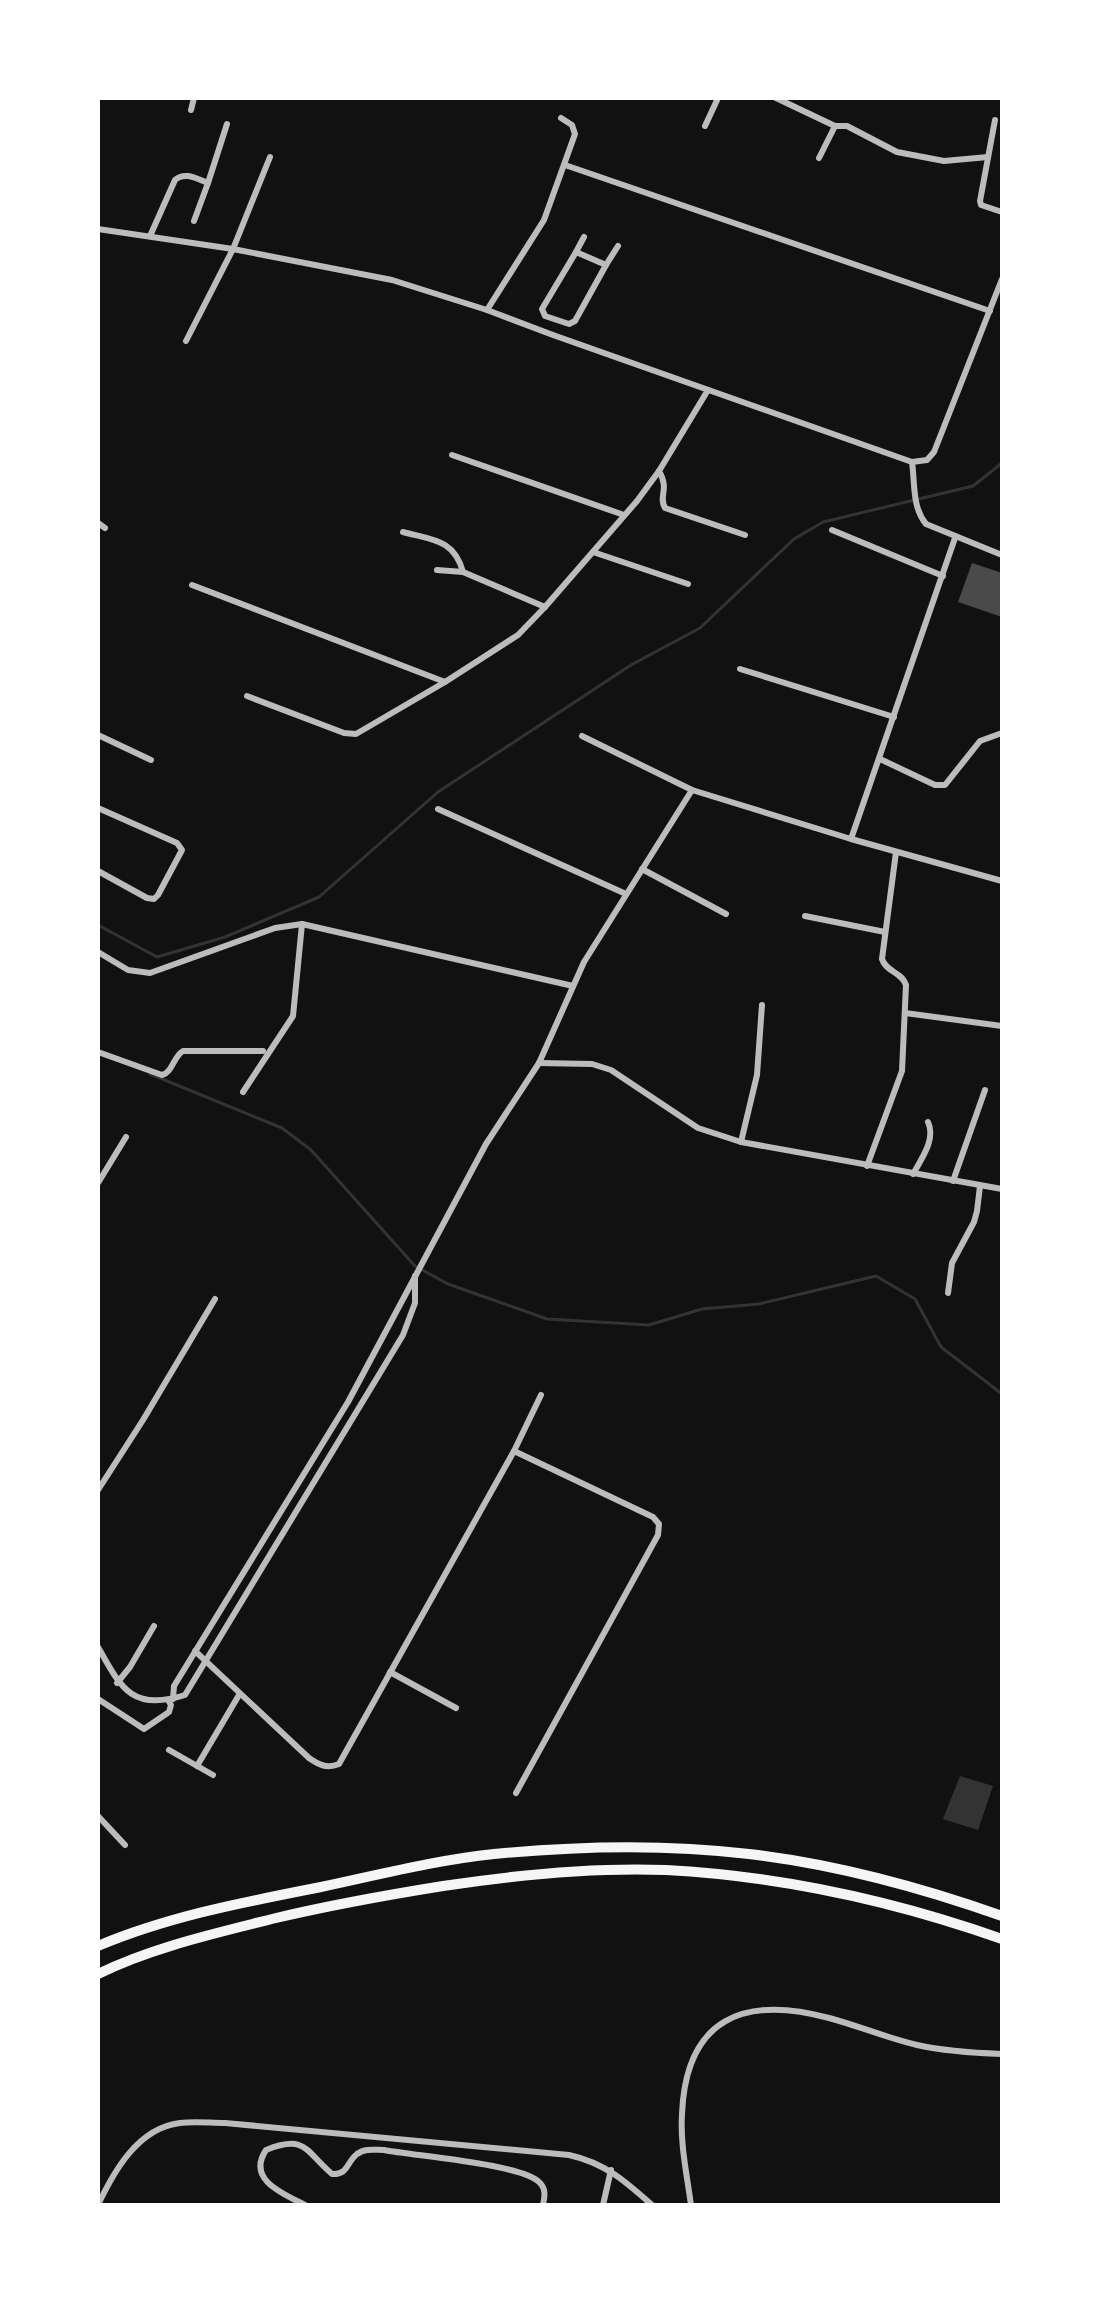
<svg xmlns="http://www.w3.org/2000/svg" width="1100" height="2303" viewBox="0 0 1100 2303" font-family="'Open Sans',sans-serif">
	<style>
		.water { fill: #333 }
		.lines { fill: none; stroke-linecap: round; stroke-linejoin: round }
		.stream { stroke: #333; stroke-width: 3 }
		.building { fill: #4a4a4a }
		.minor { stroke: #bcbcbc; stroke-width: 6 }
		.trunk { stroke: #f5f5f5; stroke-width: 10 }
	</style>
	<rect width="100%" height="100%" fill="#111"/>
	<path class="water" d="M960,1776L993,1786L978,1830L943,1819Z"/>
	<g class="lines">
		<g class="stream">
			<path d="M98,925L157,957L225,937L319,897L438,792L631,665L700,628L794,539L823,522L973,486L1002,463"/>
			<path d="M150,1074L282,1128L311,1150L415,1266L448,1284L547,1319L649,1325L702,1309L759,1304L876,1276L915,1299L941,1347L1002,1394"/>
		</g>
	</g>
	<path class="building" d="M972,563L1002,573V617L958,602Z"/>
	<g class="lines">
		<g class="minor">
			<path d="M776,98L835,126H847L897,152L944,161L988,157"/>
			<path d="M191,110L194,98"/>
			<path d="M995,120L980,201L981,205L1002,212"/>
			<path d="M705,126L718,98"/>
			<path d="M819,158L835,126"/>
			<path d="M565,165L990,311"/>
			<path d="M194,221L208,183"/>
			<path d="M98,229L233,249L392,280L487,310L553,335L912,462L927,460L934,452L1002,279"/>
			<path d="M150,236L175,180C185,171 197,179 208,183L227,124"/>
			<path d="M576,252L606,265L575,321L569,324L545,316L542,309Z"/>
			<path d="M576,252L584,237"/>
			<path d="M606,265L618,246"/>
			<path d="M487,310L544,220L575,134L572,125L561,118"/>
			<path d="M186,341L233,249L270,157"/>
			<path d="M452,455L624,515"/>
			<path d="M912,462C915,483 912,507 926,524L1002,555"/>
			<path d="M659,471C670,490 658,496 665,508L745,535"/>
			<path d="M98,523L105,528"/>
			<path d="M832,530L943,576"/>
			<path d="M403,532C432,540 454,539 463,572"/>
			<path d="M593,552L688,584"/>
			<path d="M437,570L463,572L545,607"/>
			<path d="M192,585L445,682"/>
			<path d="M740,669L894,717"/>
			<path d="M247,696L344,733L356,734L445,682L518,635L545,607L637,501L659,471L708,390"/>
			<path d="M98,735L151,760"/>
			<path d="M582,736L692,790L851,839L1002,881"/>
			<path d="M880,759L935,785H945L980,741L1002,733"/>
			<path d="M98,808L177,843L182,850L158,895L154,899L147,898L98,871"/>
			<path d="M438,809L626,894"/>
			<path d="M851,839L955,538"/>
			<path d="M642,869L726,914"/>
			<path d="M805,916L885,932"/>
			<path d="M98,952L128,970L150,973L275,928L302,924L573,986"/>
			<path d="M905,1013L1002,1026"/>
			<path d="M98,1052L162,1075C173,1072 173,1057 183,1051H263"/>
			<path d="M539,1063L592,1064L611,1070L698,1128L741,1142L1002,1189"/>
			<path d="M243,1092L293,1016L302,924"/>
			<path d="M741,1142L757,1075L762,1005"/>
			<path d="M867,1166L902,1071L906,985C902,972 886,972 882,959L896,852"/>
			<path d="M913,1174C922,1158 936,1139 928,1122"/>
			<path d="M953,1181L985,1090"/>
			<path d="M98,1183L126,1137"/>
			<path d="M948,1293L952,1263L974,1222L977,1211L980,1186"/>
			<path d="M514,1451L653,1517L659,1524L658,1535L516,1793"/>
			<path d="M98,1490L143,1420L215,1299"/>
			<path d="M98,1647C121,1688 132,1712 185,1695L403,1335L415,1303V1276"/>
			<path d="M195,1651L309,1758C319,1765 327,1769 339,1764L514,1451L541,1395"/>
			<path d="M390,1672L456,1708"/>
			<path d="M117,1683L130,1667L154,1626"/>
			<path d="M98,1699L144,1729L169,1712L171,1705L168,1700"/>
			<path d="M173,1699L174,1686L348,1402L486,1144L539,1063L584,962L692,790"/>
			<path d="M169,1750L213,1775"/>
			<path d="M197,1766L239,1695"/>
			<path d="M98,1816L125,1845"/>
			<path d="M98,2205C114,2171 138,2128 180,2123C195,2121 210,2123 225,2123L569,2155C605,2163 625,2181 652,2205"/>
			<path d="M305,2205C284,2194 246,2180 266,2150C306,2134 305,2151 332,2174C348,2175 346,2163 357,2154C365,2148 375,2150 384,2150C415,2156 521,2164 539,2182C546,2188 545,2196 543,2205"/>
			<path d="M603,2205L611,2170"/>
			<path d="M691,2205C687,2175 680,2144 682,2114C686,2018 744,1995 829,2018C859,2026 887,2038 917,2045C944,2051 974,2053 1002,2054"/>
		</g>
		<g class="trunk">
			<path d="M98,1946C169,1916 245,1902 321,1887C378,1875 436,1860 494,1854C576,1846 666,1844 749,1854C835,1864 920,1887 1002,1916"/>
			<path d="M98,1974C153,1947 217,1933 276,1918C331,1905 387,1895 443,1886C516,1875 591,1867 666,1870C780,1876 894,1901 1002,1939"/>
		</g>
	</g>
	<rect width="1100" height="2303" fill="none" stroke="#ffffff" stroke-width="200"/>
</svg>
